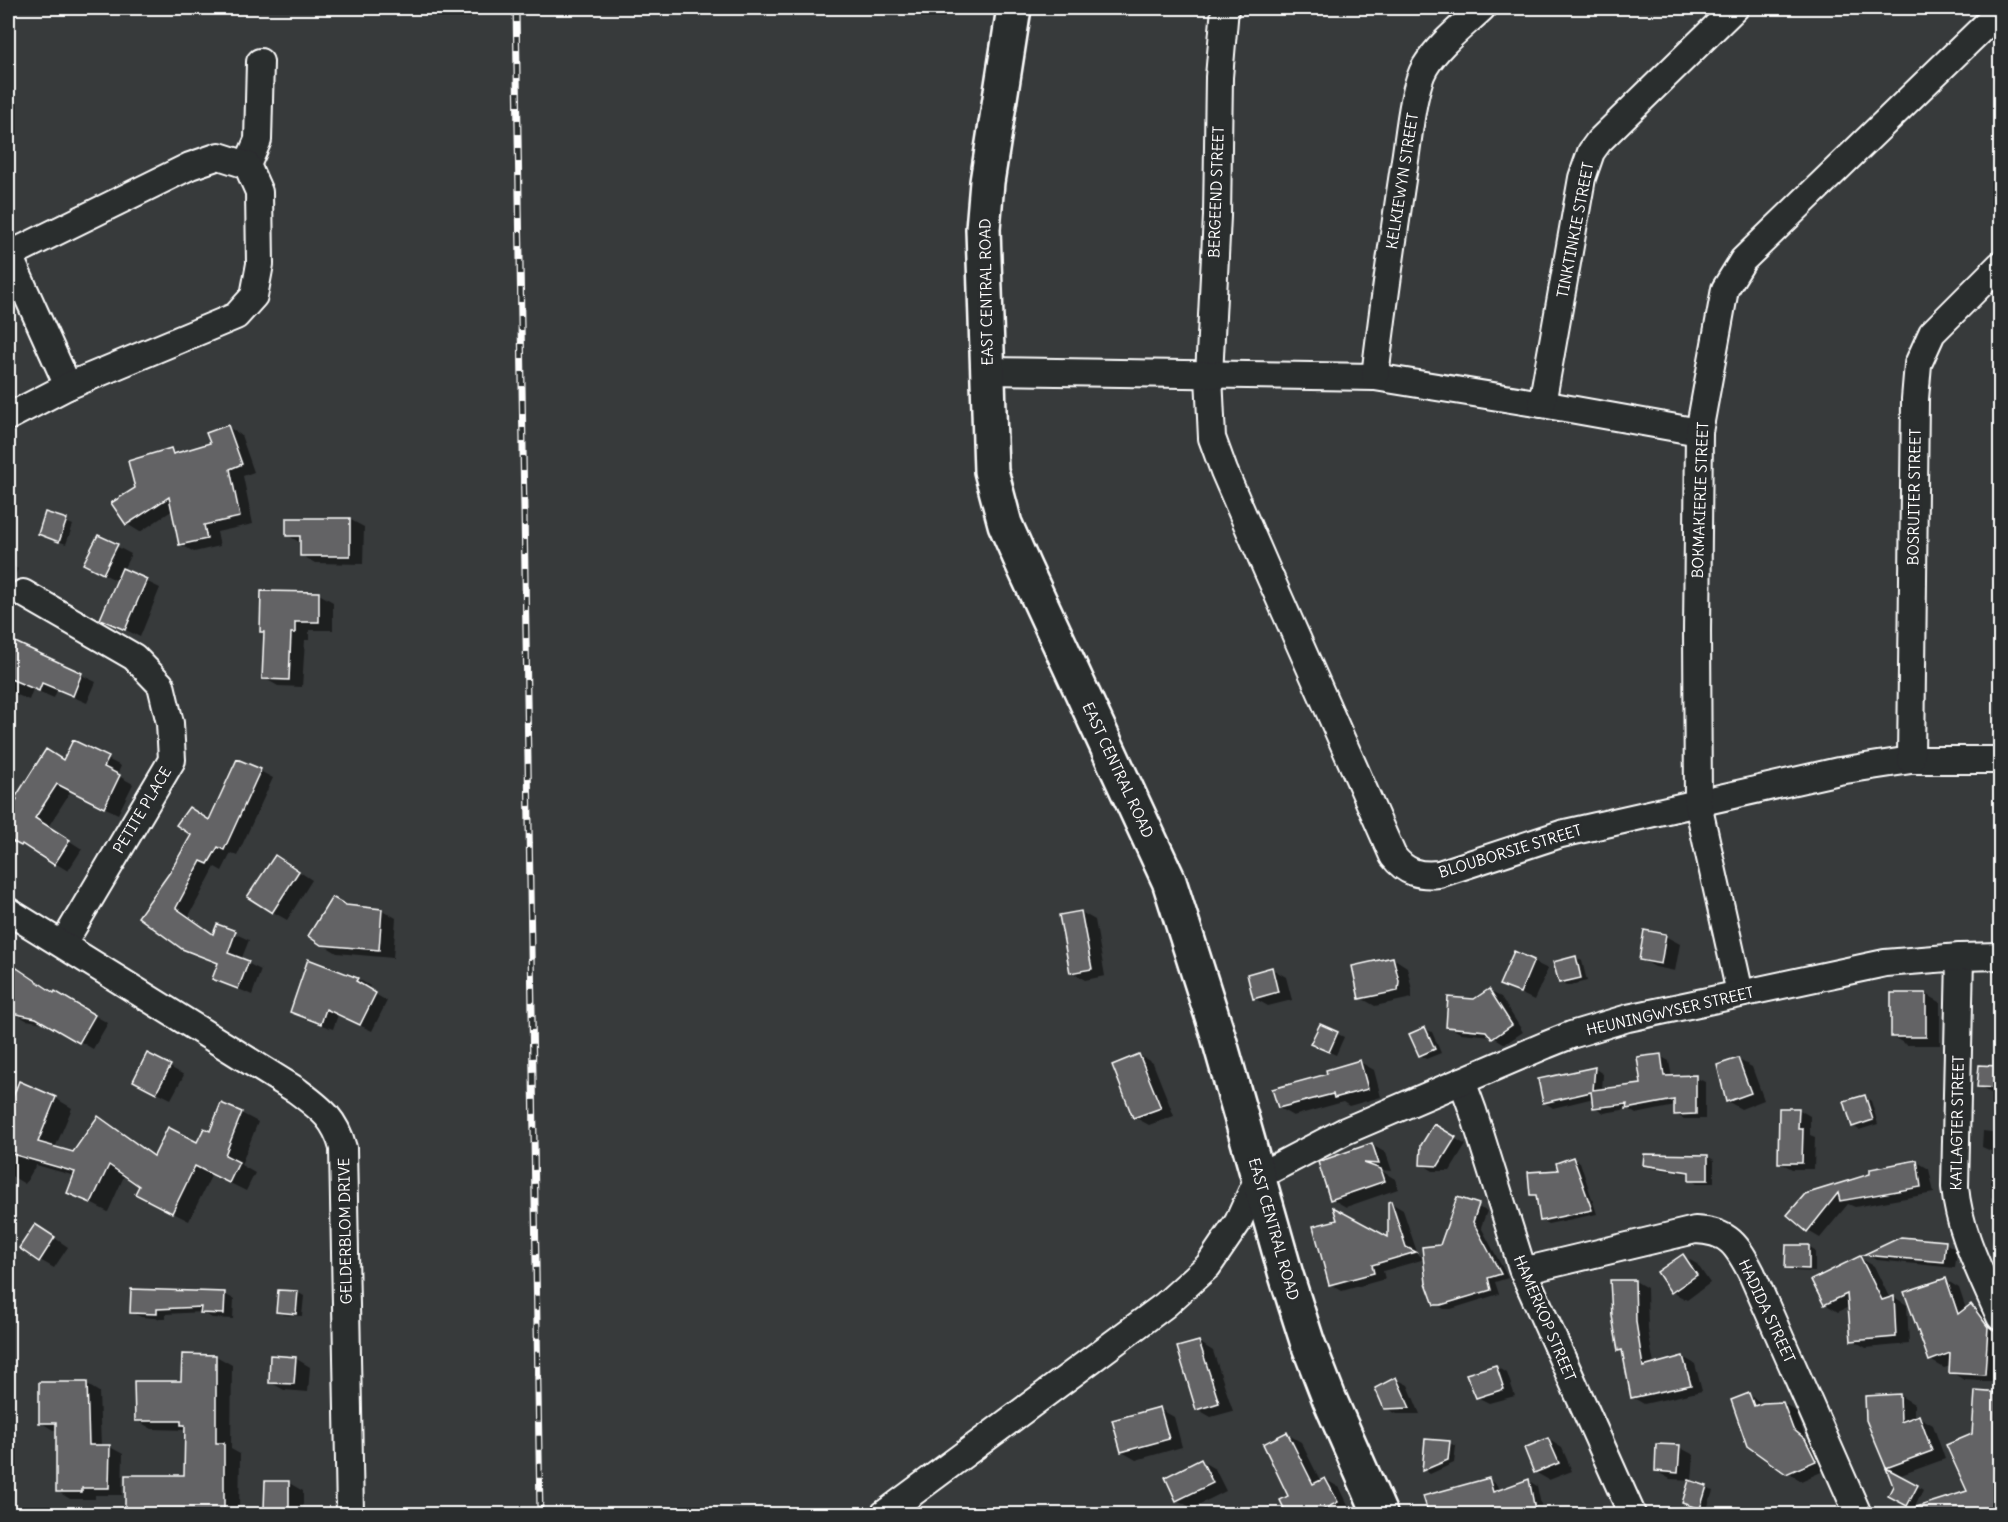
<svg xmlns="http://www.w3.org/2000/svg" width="2008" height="1522" viewBox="0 0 2008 1522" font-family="Delius,sans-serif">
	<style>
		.shadow { fill: #0007 }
		.building { fill: #636465; stroke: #fff; stroke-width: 1.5 }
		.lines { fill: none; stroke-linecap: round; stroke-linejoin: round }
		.minor-casing { stroke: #fff; stroke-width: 30 }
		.tertiary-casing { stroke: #fff; stroke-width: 38 }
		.minor { stroke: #2a2d2e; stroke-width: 26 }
		.tertiary { stroke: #2a2d2e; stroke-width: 33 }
		.rail-casing { stroke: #fff; stroke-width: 7 }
		.rail { stroke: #2a2d2e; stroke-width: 4.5; stroke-dasharray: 14; stroke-linecap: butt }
		.labels { text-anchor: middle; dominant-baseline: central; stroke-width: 6; stroke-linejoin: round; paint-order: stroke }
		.street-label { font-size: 15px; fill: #fff; stroke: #2a2d2e }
	</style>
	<rect width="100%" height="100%" fill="#373a3b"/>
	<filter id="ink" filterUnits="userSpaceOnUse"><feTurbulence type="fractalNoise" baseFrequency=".0167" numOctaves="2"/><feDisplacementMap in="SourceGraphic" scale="12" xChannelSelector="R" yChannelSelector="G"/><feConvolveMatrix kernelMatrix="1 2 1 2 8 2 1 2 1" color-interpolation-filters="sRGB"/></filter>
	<g filter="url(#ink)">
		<g class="shadow">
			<path d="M228,427L241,435L254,472L243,476L253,524L217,532L220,546L194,552L180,544L173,510L140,532L127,524L137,488L171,450L178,454L212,444Z"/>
			<path d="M46,514L73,525L66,544L39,534Z"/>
			<path d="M349,519L364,527L363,564L315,563L301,555V543L287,535Z"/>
			<path d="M99,537L131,554L123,570L160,588L140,637L102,618L118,581L99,572Z"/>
			<path d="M8,563L18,569L8,592Z"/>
			<path d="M262,593L319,594L333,602V630H309V640H305L302,687L278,686L264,678L265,634L262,632Z"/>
			<path d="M14,643L96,682L87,703L57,690L54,698L33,689L29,700L8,691V659Z"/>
			<path d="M74,742L121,766L117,775L133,784L118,814L71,791L48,827L82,849L68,871L35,851V852L8,838V801L14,803L46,751L64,762Z"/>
			<path d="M260,771L273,778L237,856L231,853L222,871L215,867L189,916L215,935L218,926L249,940L241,960L261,970L252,995L214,978L219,965L183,948L140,917L210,822Z"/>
			<path d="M289,865L312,880L287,920L273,912Z"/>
			<path d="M345,907L382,910L396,918L393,958L337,953L322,944Z"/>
			<path d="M1081,912L1095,920L1105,976L1085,980L1071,972Z"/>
			<path d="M1665,936L1680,944L1675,971L1655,967L1641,959Z"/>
			<path d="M1515,953L1548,969L1534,1000L1501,984Z"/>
			<path d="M1576,957L1582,961L1587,981L1566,986L1560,982Z"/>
			<path d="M1393,958L1407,967L1412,990V998L1375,1006L1361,998Z"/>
			<path d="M309,961L358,979L370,986L368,990L387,1001L372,1031L338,1015L333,1029L304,1019L291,1012Z"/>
			<path d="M8,963L55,994L108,1023L93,1049L50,1024L26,1020L13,1012L16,995L8,989Z"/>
			<path d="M1272,969L1286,977L1292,1000L1268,1006L1254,998Z"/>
			<path d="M1489,991L1501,997L1523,1032L1505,1044L1492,1036L1460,1033L1448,1026L1474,1000Z"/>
			<path d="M1926,994L1940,1002V1045H1907L1893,1037Z"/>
			<path d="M1321,1026L1344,1037L1336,1055L1319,1047Z"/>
			<path d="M1425,1029L1432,1032L1441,1053L1426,1059L1420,1055Z"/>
			<path d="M1139,1055L1153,1063L1174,1116L1149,1125L1134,1117Z"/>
			<path d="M1660,1056L1669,1061L1672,1078L1695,1077L1705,1082V1119H1684L1675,1114V1106L1636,1114L1628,1109L1604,1113L1595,1107L1594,1098L1553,1108L1544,1102L1594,1068L1603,1074L1602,1091L1643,1085Z"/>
			<path d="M2000,1058V1094L1991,1093L1979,1087L1980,1067L1998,1068Z"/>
			<path d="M1737,1059L1752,1067L1764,1100L1741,1109L1727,1101Z"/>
			<path d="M8,1062L13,1065L8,1076Z"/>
			<path d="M1360,1062L1374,1070L1381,1097L1349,1106L1343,1102L1293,1116L1279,1108L1329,1075Z"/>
			<path d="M170,1067L184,1075L171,1099L149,1088Z"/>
			<path d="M8,1078L55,1098L72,1108L55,1148L74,1153L98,1118L155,1156L198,1144L241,1113L258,1122L241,1165L255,1173L246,1191L212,1174L189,1221L153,1203L141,1185L125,1174L108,1212L69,1192L75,1176L36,1165L25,1184L8,1174Z"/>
			<path d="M1865,1097L1871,1101L1878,1124L1859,1130L1853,1126Z"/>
			<path d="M1798,1109L1810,1116V1135L1815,1137L1814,1169H1792L1779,1162Z"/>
			<path d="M1435,1126L1466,1145L1450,1171H1433L1422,1164Z"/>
			<path d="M1983,1131L2000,1133V1201L1991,1197V1151L1982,1147Z"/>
			<path d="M1372,1145L1386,1153L1392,1171L1380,1170L1395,1179L1398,1189L1346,1207L1332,1199Z"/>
			<path d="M1707,1156L1714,1160V1183H1697L1691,1179V1174L1651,1168L1644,1164Z"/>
			<path d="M1573,1159L1580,1162L1597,1214L1548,1224L1541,1220L1538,1198L1531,1194Z"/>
			<path d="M1917,1162L1929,1169L1934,1193L1855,1207L1848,1204L1820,1238L1808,1231L1806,1195Z"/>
			<path d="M1458,1199L1487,1211L1481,1227L1508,1278L1495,1282L1499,1294L1451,1309H1444L1435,1304Z"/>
			<path d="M1391,1203L1403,1210L1418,1255L1425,1259L1383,1271L1385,1279L1342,1291L1330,1284L1389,1239Z"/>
			<path d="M49,1234L68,1247L54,1268L40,1260Z"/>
			<path d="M1945,1243L1957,1250L1955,1268L1877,1260L1867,1255Z"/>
			<path d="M1808,1247L1815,1251V1272L1794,1271L1787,1268Z"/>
			<path d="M1683,1256L1697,1264L1710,1283L1687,1300L1672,1292Z"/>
			<path d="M1860,1258L1874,1266L1890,1299L1894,1297L1907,1305L1909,1344L1866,1348L1853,1340L1849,1307L1838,1312L1825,1304Z"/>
			<path d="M1946,1280L1959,1288L1966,1309L1971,1306L1985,1314L2000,1335L1998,1382L1964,1380L1951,1372V1366L1944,1368L1930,1360Z"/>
			<path d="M1635,1281L1647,1288L1648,1330L1654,1365L1683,1357L1695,1364L1702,1391L1644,1404L1632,1397L1623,1352L1619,1350Z"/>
			<path d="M297,1292L304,1296L302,1316L284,1315L278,1311Z"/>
			<path d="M224,1294L234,1299L233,1319L212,1318L202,1312L166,1314V1319L141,1317L131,1312Z"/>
			<path d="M1199,1342L1213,1351L1233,1411L1211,1417L1197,1409Z"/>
			<path d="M183,1356H216L232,1365L231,1449L240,1454L239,1514H129L126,1513L186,1476V1430L152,1429L136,1420L183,1382Z"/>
			<path d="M295,1358L310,1367L308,1392L284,1390L270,1382Z"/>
			<path d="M1496,1366L1507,1373L1515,1396L1489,1403L1477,1397Z"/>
			<path d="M1396,1379L1408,1385L1420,1414H1397L1385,1408Z"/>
			<path d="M86,1384L99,1392L101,1447H110L123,1454L122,1495H95V1499H70L57,1491L58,1430H53L40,1422Z"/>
			<path d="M2000,1394V1514H1908L1907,1512L1970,1492L1973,1435Z"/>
			<path d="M1749,1395L1763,1404L1783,1403L1796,1411L1806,1439L1819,1448L1828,1469L1801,1481L1748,1445Z"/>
			<path d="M1899,1395L1914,1404V1419L1919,1417L1933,1425L1945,1459L1901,1475L1887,1467Z"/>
			<path d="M1160,1409L1174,1417L1182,1447L1136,1460L1122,1452Z"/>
			<path d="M1287,1434L1301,1442L1321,1482L1325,1479L1340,1488L1351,1511L1343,1514H1289L1290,1497Z"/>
			<path d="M1548,1439L1562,1448L1572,1471L1549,1480L1535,1472Z"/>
			<path d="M1449,1443L1456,1446L1454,1463L1430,1474L1424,1470Z"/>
			<path d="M1679,1447L1694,1455L1692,1480L1670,1479L1656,1471Z"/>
			<path d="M1201,1461L1215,1469L1226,1491L1192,1508L1177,1500Z"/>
			<path d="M1489,1480L1497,1485L1499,1492L1529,1481L1537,1486L1543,1514H1431Z"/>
			<path d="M289,1483L303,1491V1514H276L265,1508Z"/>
			<path d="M1917,1486L1923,1490L1914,1509L1896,1499Z"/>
			<path d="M1706,1488L1713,1491L1706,1512L1684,1503Z"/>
			<path d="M1583,1506H1603L1610,1510V1514H1583Z"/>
		</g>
		<g class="building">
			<path d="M228,425L242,464L230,469L240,517L204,525L207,539L179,545L169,497L126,525L111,503L135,488L128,461L171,448L173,454L210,443L206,433Z"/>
			<path d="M45,512L67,519L59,542L38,534Z"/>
			<path d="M286,518H350V556H300V536H286Z"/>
			<path d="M98,535L118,544L103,574L83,564Z"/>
			<path d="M122,568L147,579L125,630L100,619Z"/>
			<path d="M261,591L319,592V622H295V633H291L289,680L262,679L264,632H260Z"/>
			<path d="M13,641L82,673L73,696L42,683L39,691L8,678V655Z"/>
			<path d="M73,740L109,757L104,767L120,775L104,808L57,784L35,818L70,840L54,865L22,844L21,846L8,839V818L17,799L15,798L46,749L63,760Z"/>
			<path d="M237,759L261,769L224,850L218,847L208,864L201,861L176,908L213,934L217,924L236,931L228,953L249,961L238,989L212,979L218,963L182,949L138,917L170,872L191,835L176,825L189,807L209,820Z"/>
			<path d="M275,855L299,871L272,913L247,897Z"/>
			<path d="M332,897L346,905L382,909L379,950L321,945L308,936Z"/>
			<path d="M1081,911L1092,969L1070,973L1059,915Z"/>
			<path d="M1644,930L1666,934L1661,964L1639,960Z"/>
			<path d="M1514,951L1534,960L1520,993L1499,985Z"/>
			<path d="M1576,956L1581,978L1559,983L1553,962Z"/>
			<path d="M1393,957L1399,981L1398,991L1359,999L1352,966Z"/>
			<path d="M308,959L358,978L356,981L376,993L360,1025L326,1009L321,1024L290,1012Z"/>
			<path d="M8,962L54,993L55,991L95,1015L79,1043L36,1018L11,1013L14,995L8,991Z"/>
			<path d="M1272,967L1278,992L1253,999L1247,974Z"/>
			<path d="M1489,989L1512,1025L1492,1039L1486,1031L1446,1027L1448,997L1474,999Z"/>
			<rect x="1891" y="993" width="35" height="44"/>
			<path d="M1320,1024L1338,1032L1329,1052L1310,1044Z"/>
			<path d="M1425,1027L1435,1049L1419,1056L1409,1034Z"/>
			<path d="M147,1053L171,1065L156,1093L133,1081Z"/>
			<path d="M1139,1054L1161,1108L1133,1118L1112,1065Z"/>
			<path d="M1661,1054L1664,1076L1696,1075V1114L1674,1115V1100L1626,1109L1627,1104L1593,1108L1591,1092L1543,1103L1538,1079L1595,1067L1593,1090L1641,1084L1637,1057Z"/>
			<path d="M1738,1058L1751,1093L1726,1102L1717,1065Z"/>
			<path d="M1360,1060L1368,1089L1334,1098L1333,1094L1278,1108L1272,1089L1327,1074L1326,1070Z"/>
			<path d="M1979,1065L1998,1066L1997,1088L1977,1087Z"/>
			<path d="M19,1081L56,1097L38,1142L73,1152L98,1116L154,1156L168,1127L197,1142L204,1128L210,1131L221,1103L242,1112L225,1155L239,1162L229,1183L195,1166L172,1213L135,1194L139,1186L109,1165L91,1203L67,1193L75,1172L8,1153V1110Z"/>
			<path d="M1865,1095L1873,1120L1852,1127L1844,1101Z"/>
			<path d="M1779,1108H1799L1798,1129H1803L1802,1163H1778Z"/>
			<path d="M1434,1124L1456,1137L1438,1166L1420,1165L1421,1145Z"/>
			<path d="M1372,1143L1379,1164L1364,1163L1381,1169L1385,1181L1330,1200L1318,1162Z"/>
			<path d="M1644,1154L1708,1155V1180H1689V1172L1643,1165Z"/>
			<path d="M1573,1157L1592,1210L1540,1221L1536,1195H1530L1528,1172L1558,1170L1556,1163Z"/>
			<path d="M1917,1160L1921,1187L1840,1201L1838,1193L1807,1232L1787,1215L1805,1194L1870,1174V1169Z"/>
			<path d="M1457,1197L1479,1204L1473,1222L1501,1274L1488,1278L1491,1290L1441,1305H1434L1426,1283L1422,1247L1440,1245Z"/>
			<path d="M1391,1201L1406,1247L1416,1252L1372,1265L1374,1273L1329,1285L1313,1226L1337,1220L1333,1207L1388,1237V1202Z"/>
			<path d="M35,1224L55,1237L39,1262L19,1248Z"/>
			<path d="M1901,1237L1946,1241L1944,1262L1863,1255Z"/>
			<path d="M1786,1245H1809V1269L1785,1268Z"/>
			<path d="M1683,1254L1697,1275L1671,1293L1657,1272Z"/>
			<path d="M1860,1256L1882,1300L1894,1296L1896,1337L1851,1341L1847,1294L1824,1305L1811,1280Z"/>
			<path d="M1946,1278L1958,1314L1971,1304L1988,1327L1985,1375L1949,1373L1950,1353L1929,1361L1904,1292Z"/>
			<path d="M1610,1280H1635L1636,1322L1643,1367L1683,1356L1691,1385L1631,1398L1622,1350L1618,1351L1612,1316Z"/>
			<path d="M131,1289L225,1292L224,1314L200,1313L201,1307L157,1309V1314L130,1313Z"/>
			<path d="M278,1290L298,1291L296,1314L276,1312Z"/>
			<path d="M1199,1341L1219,1403L1196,1410L1177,1347Z"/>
			<path d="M182,1354L216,1355V1443H224V1515L125,1514V1475H184L185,1425H181V1421H135L134,1381H181Z"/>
			<path d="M270,1355L296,1357L294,1384L269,1383Z"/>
			<path d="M1496,1365L1504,1389L1476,1398L1466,1374Z"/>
			<path d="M1396,1377L1410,1408L1384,1409L1375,1388Z"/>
			<path d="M39,1382H87L89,1445H110L109,1488H82V1492H56V1423H39Z"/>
			<path d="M1975,1391L2001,1393L1998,1440L2001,1446V1515H1908L1907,1510L1967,1491L1946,1445L1972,1434Z"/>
			<path d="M1749,1393L1754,1406L1763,1403L1783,1402L1793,1429L1805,1439L1816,1461L1786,1474L1747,1446L1731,1400Z"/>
			<path d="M1900,1394L1901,1422L1919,1415L1932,1451L1886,1468L1866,1420L1865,1396Z"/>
			<path d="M1160,1407L1169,1439L1121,1452L1112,1420Z"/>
			<path d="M1287,1432L1313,1484L1325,1478L1338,1502L1313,1515H1287L1280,1500L1288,1496L1263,1444Z"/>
			<path d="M1548,1438L1559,1463L1534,1473L1524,1448Z"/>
			<path d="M1425,1439L1450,1441L1448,1460L1422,1471Z"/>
			<path d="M1656,1444L1680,1445L1678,1473L1655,1471Z"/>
			<path d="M1201,1459L1213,1483L1176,1501L1165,1477Z"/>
			<path d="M1886,1468L1918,1485L1907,1506L1888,1496L1893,1486Z"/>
			<path d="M1489,1478L1493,1492L1529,1479L1536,1515H1429L1423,1496Z"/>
			<path d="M1689,1480L1707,1486L1700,1509L1682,1503Z"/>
			<path d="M265,1481H289V1509H264Z"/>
		</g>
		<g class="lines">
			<defs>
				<g id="minor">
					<path d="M1225,8L1219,77L1217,216L1209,376L1212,438L1224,471L1266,568L1393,856C1406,873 1419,876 1439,874L1561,834L1839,771L1911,760H2000"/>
					<path d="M247,165L258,140L260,62"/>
					<path d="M8,253L68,386"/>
					<path d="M988,371L1375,377L1542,404L1699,432"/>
					<path d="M1375,377C1383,305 1394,232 1405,160C1409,135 1413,87 1425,67C1439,44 1463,26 1482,8"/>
					<path d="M1542,404L1582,178L1591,152L1599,141L1735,8"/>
					<path d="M8,417L68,386L236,316L254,296L260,264L259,192L247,165L219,156L190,166L9,255"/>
					<path d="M23,593L134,657L161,685L170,723L172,760L63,944"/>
					<path d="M1911,760L1915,399L1918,364L1932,333L2000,265"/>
					<path d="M8,911L296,1090C320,1108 335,1118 343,1148L350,1514"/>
					<path d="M1960,957L1955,1187C1959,1233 1982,1275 2000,1317"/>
					<path d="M1740,993L1698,804L1697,631L1699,432L1725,289L1743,260L2000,11"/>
					<path d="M1462,1081L1473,1111L1523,1271L1632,1514"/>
					<path d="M1523,1271L1695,1230C1729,1231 1737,1245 1752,1274L1858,1514"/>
					<path d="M884,1514L1165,1305L1208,1266L1238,1222L1259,1176L1345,1131L1546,1045L1571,1035L1628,1018L1885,963L1960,957L2000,956"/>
				</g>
				<path id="tertiary" d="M1014,8L987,182L983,229L991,471L1005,524L1024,567L1169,881L1217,1032L1286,1275L1307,1341L1329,1398L1380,1514"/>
			</defs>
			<use href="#minor" class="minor-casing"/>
			<use href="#tertiary" class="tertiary-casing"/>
			<use href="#minor" class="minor"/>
			<use href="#tertiary" class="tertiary"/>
			<defs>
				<path id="rail" d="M516,8L540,1514"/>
			</defs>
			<use href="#rail" class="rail-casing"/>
			<use href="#rail" class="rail"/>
		</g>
	</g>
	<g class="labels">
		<g class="street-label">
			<text transform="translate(1402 181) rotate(-81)">KELKIEWYN STREET</text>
			<text transform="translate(1216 192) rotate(-88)">BERGEEND STREET</text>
			<text transform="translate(1575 230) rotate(-79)">TINKTINKIE STREET</text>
			<text transform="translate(986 292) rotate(-91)">EAST CENTRAL ROAD</text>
			<text transform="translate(1914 497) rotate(-89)">BOSRUITER STREET</text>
			<text transform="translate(1700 500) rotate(-88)">BOKMAKIERIE STREET</text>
			<text transform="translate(1118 770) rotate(65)">EAST CENTRAL ROAD</text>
			<text transform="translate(142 810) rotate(-59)">PETITE PLACE</text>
			<text transform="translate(1510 851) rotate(-17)">BLOUBORSIE STREET</text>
			<text transform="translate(1670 1011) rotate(-13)">HEUNINGWYSER STREET</text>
			<text transform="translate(1957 1123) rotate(-89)">KATLAGTER STREET</text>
			<text transform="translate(1274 1229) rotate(74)">EAST CENTRAL ROAD</text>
			<text transform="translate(345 1231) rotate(-91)">GELDERBLOM DRIVE</text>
			<text transform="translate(1767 1311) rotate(65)">HADIDA STREET</text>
			<text transform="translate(1545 1318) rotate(67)">HAMERKOP STREET</text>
		</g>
	</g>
	<rect width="2008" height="1522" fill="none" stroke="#2a2d2e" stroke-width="30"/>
	<rect x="15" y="15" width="1978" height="1492" fill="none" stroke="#fff" stroke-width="2" filter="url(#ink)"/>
</svg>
